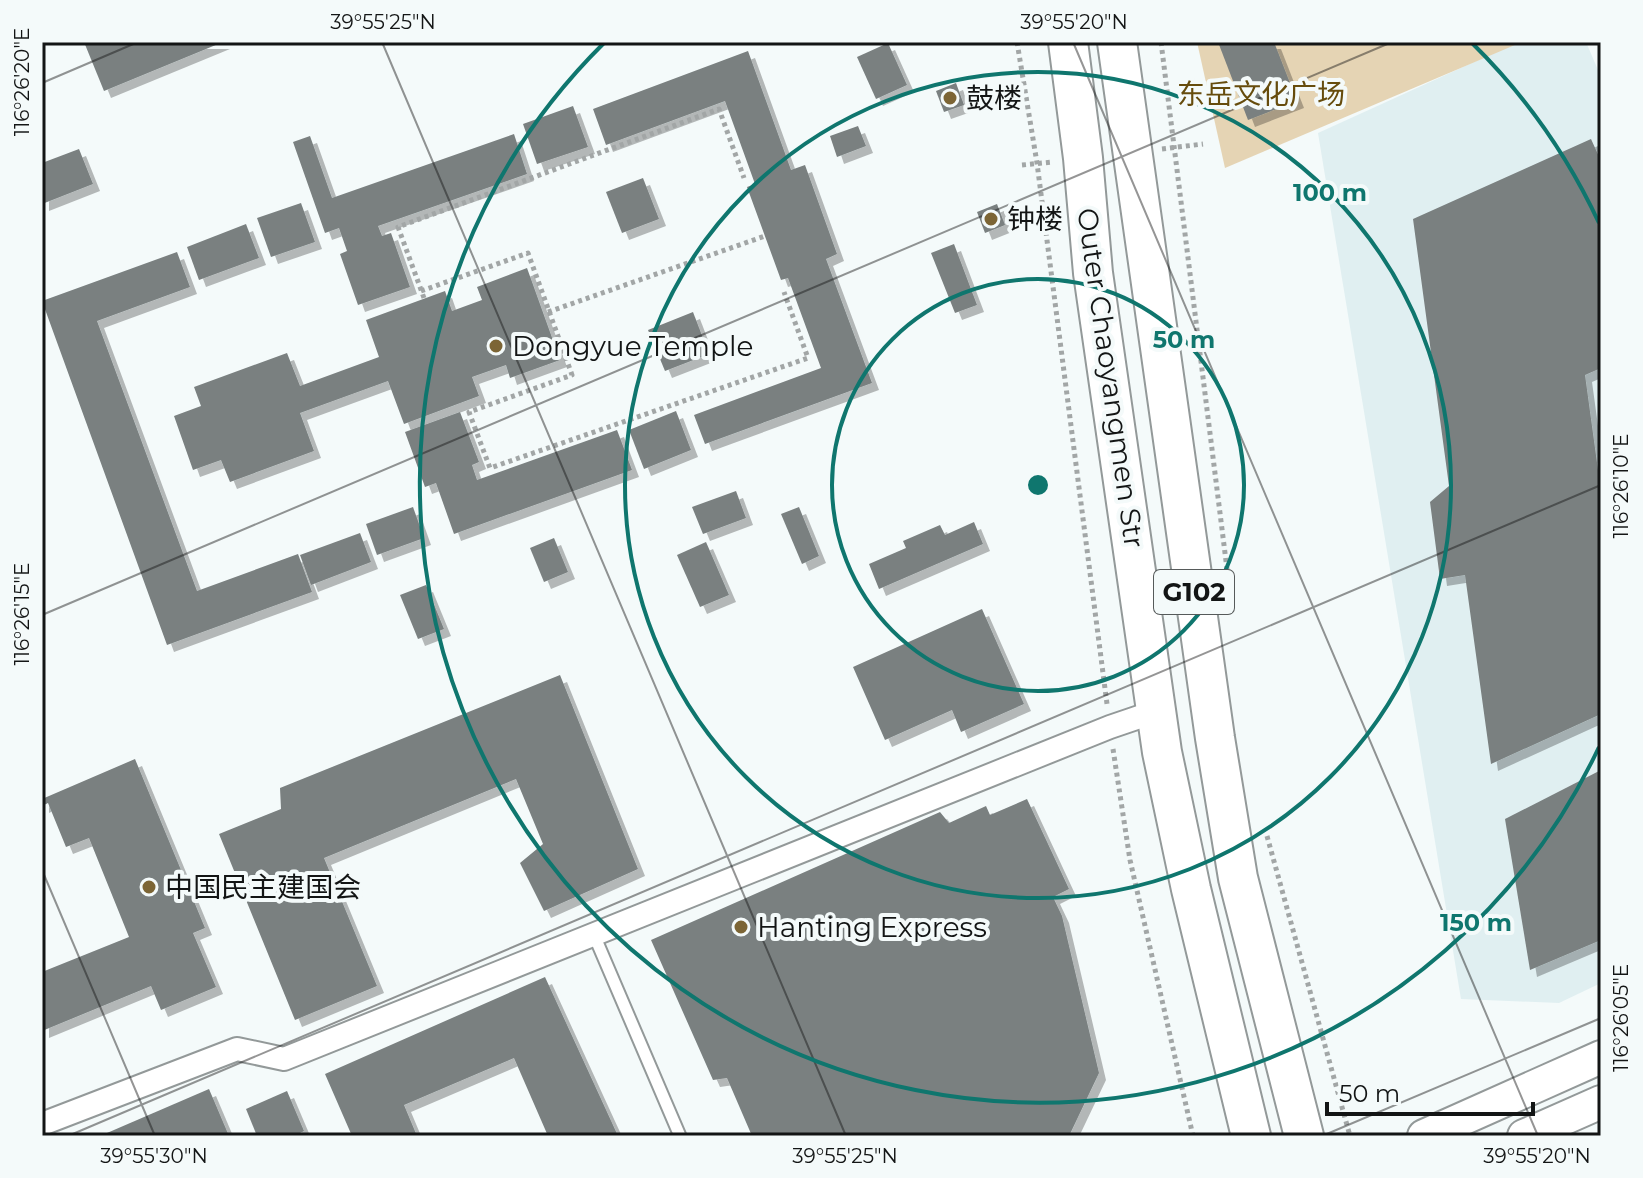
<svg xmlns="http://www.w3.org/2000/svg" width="1643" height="1178" viewBox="0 0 1643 1178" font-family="Montserrat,'Noto Sans SC',sans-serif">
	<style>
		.built { fill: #e0eff1 }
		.green { fill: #e5d4b4 }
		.building { fill: #7a8080; filter: url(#shadow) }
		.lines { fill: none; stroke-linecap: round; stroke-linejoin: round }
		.service-casing { stroke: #939999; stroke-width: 15 }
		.minor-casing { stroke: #939999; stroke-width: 26 }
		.secondary-casing { stroke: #939999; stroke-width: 36 }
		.trunk-casing { stroke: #939999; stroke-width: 42 }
		.path { stroke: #a2a6a6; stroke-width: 5; stroke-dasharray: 4 4; stroke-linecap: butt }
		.service { stroke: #fff; stroke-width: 11 }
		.minor { stroke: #fff; stroke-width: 22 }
		.secondary { stroke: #fff; stroke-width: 32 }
		.trunk { stroke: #fff; stroke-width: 38 }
		.ticks { fill: none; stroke: #131515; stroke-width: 2; stroke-opacity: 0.45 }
		.ring { fill: none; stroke: #0f766e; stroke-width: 4 }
		.poi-dot { fill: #7c6535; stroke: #f4fafa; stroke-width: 3 }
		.labels { text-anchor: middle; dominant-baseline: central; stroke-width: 8; stroke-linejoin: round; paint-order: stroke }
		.shield { fill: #f4fafa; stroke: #565a5a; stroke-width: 2 }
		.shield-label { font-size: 26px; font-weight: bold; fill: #131515 }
		.park-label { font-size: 28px; fill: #664c0d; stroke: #f4fafa }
		.poi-label { font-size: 28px; fill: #131515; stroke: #f4fafa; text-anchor: start }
		.street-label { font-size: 28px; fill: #131515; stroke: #f4fafa }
		.centre { fill: #0f766e; stroke: #f4fafa; stroke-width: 4 }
		.ring-label { font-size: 24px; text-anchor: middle; font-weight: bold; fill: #0f766e; stroke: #f4fafa; stroke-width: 8; stroke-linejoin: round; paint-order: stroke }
		.neatline { fill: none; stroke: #131515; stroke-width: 3 }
		.ticks-label { font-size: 20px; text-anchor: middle; fill: #131515 }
	</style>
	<defs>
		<filter id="shadow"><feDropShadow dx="7" dy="7" stdDeviation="0" flood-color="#0004"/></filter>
	</defs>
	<rect width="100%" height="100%" fill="#f4fafa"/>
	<path class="built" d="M1518,42H1586L1601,77V983L1559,1003L1461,999L1318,133Z"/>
	<path class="green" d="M1197,42H1522L1225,168Z"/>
	<g class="building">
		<path d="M84,42H223L104,91Z"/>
		<path d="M1218,42H1274L1297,101L1248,120Z"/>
		<path d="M888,43L907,85L876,99L857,57Z"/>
		<path d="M748,51L791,170L805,165L837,254L826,259L872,383L705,444L694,415L821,368L788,278L781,280L747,187L755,184L725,101L606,145L593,109Z"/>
		<path d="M956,83L964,105L944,112L936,91Z"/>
		<path d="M573,106L588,147L537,164L523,124Z"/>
		<path d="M858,126L866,146L837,157L830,136Z"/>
		<path d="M514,134L527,174L378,226L382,236L391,233L410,287L358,305L340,254L347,251L339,228L325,233L293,142L310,136L332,198Z"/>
		<path d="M1591,139L1601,161V368L1585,375L1601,492V714L1491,764L1465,575L1440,579L1430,502L1449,486L1413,219Z"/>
		<path d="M79,149L93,184L42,204V163Z"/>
		<path d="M643,178L659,219L622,233L606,192Z"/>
		<path d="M301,203L315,242L271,257L257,218Z"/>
		<path d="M997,204L1005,225L985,233L977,212Z"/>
		<path d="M246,224L259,258L199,280L187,247Z"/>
		<path d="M954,244L977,305L955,313L931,253Z"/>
		<path d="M177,252L190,287L97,321L197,591L298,554L312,592L167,645L42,301Z"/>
		<path d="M527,268L560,360L510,378L506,365L472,377L479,396L404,424L388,381L300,413L314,451L230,482L221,460L193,470L174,416L201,406L194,387L287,353L300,386L379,357L366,320L445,291L452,311L482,300L477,287Z"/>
		<path d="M693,312L709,354L665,371L648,330Z"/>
		<path d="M676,411L691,450L644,469L629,430Z"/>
		<path d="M460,412L479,462L472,465L477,480L617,430L632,470L454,534L436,483L425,487L405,432Z"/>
		<path d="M736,491L746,518L703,534L692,507Z"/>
		<path d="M413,507L424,538L377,555L366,524Z"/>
		<path d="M799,507L819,556L802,564L781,514Z"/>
		<path d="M974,522L983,544L879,589L869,564L906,548L903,541L940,525L945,535Z"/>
		<path d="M360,533L371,562L311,585L300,555Z"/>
		<path d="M554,538L568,572L544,582L530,548Z"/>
		<path d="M706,542L729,595L700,607L677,555Z"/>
		<path d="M426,585L444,629L418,639L400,595Z"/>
		<path d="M982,609L1024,704L961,732L952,710L885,740L853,667Z"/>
		<path d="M560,675L638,869L544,911L520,863L543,844L516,779L324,858L377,986L295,1020L219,834L281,809L280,788Z"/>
		<path d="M135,759L205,928L193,933L216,987L161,1010L151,986L42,1031V972L129,937L89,838L66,847L48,803L42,806V799Z"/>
		<path d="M1601,770V940L1530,970L1505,819Z"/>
		<path d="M1027,799L1069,889L1053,897L1062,916L1099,1073L1069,1136H752L727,1078L713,1080L651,940L940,812L949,823L986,806L990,815Z"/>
		<path d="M545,977L618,1136H548L514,1058L404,1105L417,1136H352L325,1074Z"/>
		<path d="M209,1089L229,1136H100Z"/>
		<path d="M287,1091L304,1131L294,1136H257L246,1109Z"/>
	</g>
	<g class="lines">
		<defs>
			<path id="service" d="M594,935L680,1136"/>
			<path id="minor" d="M42,1124L237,1049L284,1059L1110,727L1157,711"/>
			<g id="secondary">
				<path d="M1424,1136L1601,1057"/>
				<path d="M1524,1136L1601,1102"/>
			</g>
			<g id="trunk">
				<path d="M1068,42L1083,158L1093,273L1162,752L1191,889L1251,1136"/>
				<path d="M1117,42L1215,738L1238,878L1304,1136"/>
			</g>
		</defs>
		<use href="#service" class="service-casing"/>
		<use href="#minor" class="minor-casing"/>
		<use href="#secondary" class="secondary-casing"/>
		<use href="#trunk" class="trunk-casing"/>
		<g class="path">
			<path d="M1017,42L1037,163L1107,704"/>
			<path d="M1161,42L1228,577"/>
			<path d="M1162,149L1203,144"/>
			<path d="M1022,165L1053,162"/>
			<path d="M421,291L528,253L572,375L469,412L490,468L808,358L784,292"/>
			<path d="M424,298L398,227L719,109L744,178"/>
			<path d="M548,312L765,236"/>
			<path d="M1113,749L1130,860L1193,1136"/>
			<path d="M1267,836L1350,1136"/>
		</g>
		<use href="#service" class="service"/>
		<use href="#minor" class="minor"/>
		<use href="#secondary" class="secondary"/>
		<use href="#trunk" class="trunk"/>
	</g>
	<path class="ticks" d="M382,42L846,1136M1073,42L1538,1136M42,83L138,42M42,615L1392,42M42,870L155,1136M68,1136L1601,485M1322,1136L1601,1018"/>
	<g class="ring">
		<circle cx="1038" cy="485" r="206"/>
		<circle cx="1038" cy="485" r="413"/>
		<path d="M1599 747A619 619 0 1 1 604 43M1472 43A619 619 0 0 1 1599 223"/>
	</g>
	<g class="poi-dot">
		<circle cx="950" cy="98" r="8"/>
		<circle cx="991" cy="219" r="8"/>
		<circle cx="496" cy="346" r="8"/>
		<circle cx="149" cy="887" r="8"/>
		<circle cx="741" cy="927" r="8"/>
	</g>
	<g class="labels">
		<rect class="shield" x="1154" y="570" width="80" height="44" rx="6"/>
		<g class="shield-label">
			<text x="1194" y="592">G102</text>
		</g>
		<g class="park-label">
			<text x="1261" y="94">东岳文化广场</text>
		</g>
		<g class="poi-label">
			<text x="966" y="98">鼓楼</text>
			<text x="1007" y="219">钟楼</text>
			<text x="512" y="346">Dongyue Temple</text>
			<text x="165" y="887">中国民主建国会</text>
			<text x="757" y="927">Hanting Express</text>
		</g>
		<g class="street-label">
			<text transform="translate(1111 378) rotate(82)">Outer Chaoyangmen Str</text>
		</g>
	</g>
	<circle cx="1038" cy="485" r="12" class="centre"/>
	<g class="ring-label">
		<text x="1330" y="201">100 m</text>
		<text x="1184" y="348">50 m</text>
		<text x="1476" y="931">150 m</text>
	</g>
	<rect width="1643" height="1178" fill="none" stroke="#f4fafa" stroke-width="88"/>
	<path d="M1327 1102v12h206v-12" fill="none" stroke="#131515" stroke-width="4"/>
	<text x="1339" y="1102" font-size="24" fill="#131515" stroke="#f4fafa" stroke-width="6" paint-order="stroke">50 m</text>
	<rect x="44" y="44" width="1555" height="1090" class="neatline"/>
	<g class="ticks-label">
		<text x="383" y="29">39°55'25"N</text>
		<text x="1074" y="29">39°55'20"N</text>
		<text transform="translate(22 82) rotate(-90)" y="7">116°26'20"E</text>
		<text transform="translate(1621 486) rotate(-90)" y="7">116°26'10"E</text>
		<text transform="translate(22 614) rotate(-90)" y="7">116°26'15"E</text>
		<text transform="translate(1621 1018) rotate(-90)" y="7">116°26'05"E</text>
		<text x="154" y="1163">39°55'30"N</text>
		<text x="845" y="1163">39°55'25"N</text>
		<text x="1537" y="1163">39°55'20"N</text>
	</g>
</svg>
